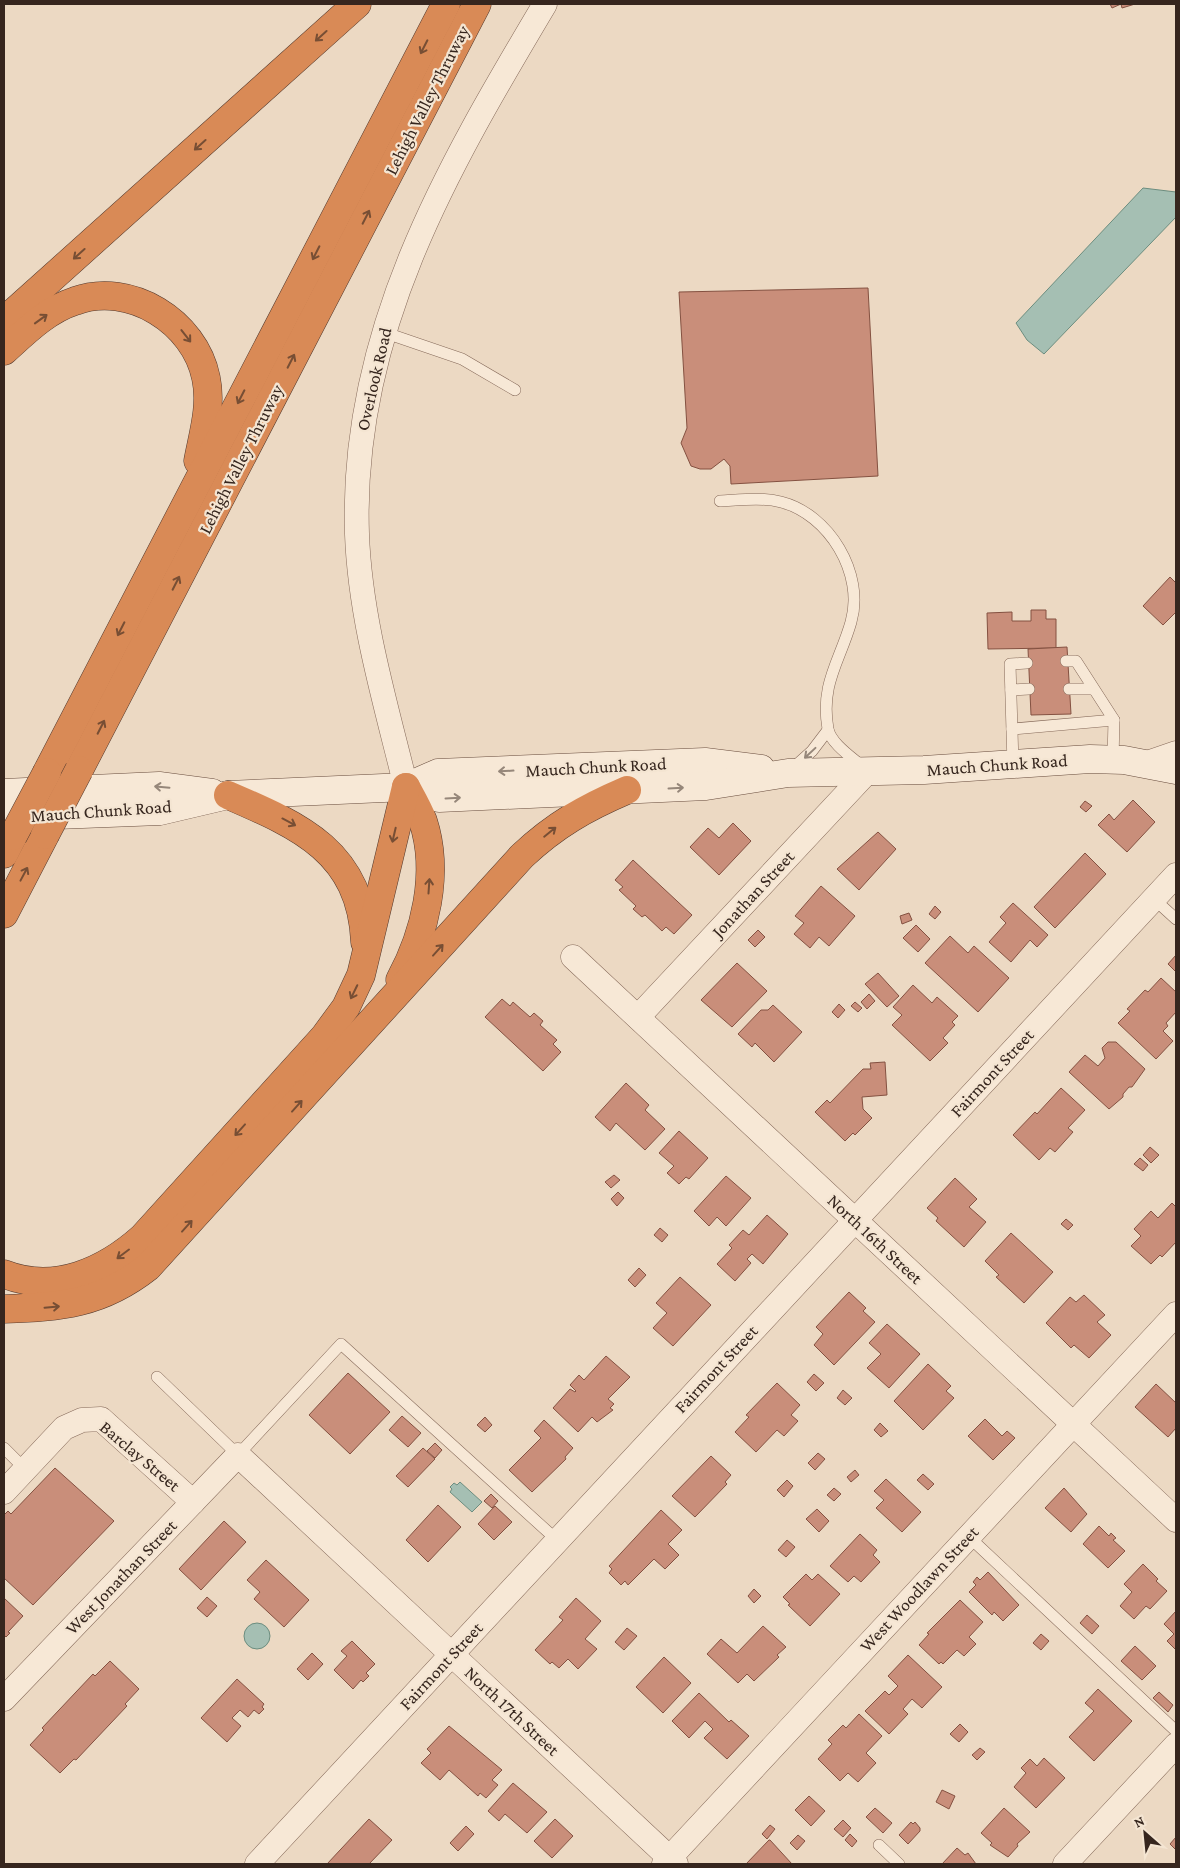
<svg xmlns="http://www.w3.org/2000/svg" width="1180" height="1868" viewBox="0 0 1180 1868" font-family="'Crimson Pro',serif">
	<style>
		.water { fill: #a5bfb3; stroke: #6c8d7f }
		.building { fill: #c98e7a; stroke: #845141 }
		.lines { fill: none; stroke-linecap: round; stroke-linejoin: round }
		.service-casing { stroke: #866a5a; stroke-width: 12 }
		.minor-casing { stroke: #866a5a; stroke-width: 25 }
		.secondary-casing { stroke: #684c3d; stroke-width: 29 }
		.motorway-casing { stroke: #543a2e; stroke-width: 29 }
		.service { stroke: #f7e8d6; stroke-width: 11 }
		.minor { stroke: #f7e8d6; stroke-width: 24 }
		.secondary { stroke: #f7e8d6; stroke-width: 28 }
		.motorway { stroke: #d98a56; stroke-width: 28 }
		.motorway-bridge-casing { stroke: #543a2e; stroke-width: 29; stroke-linecap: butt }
		.motorway-bridge { stroke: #d98a56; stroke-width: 28 }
		.oneway { stroke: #774e34 }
		.oneway2 { stroke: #96877a }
		.labels { text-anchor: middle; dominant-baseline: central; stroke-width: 4.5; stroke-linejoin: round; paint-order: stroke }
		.street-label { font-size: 18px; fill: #36261e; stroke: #f4e5d2 }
	</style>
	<rect width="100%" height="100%" fill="#ecd9c3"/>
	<g class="water">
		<path d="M1143,188L1176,192V217L1044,354L1027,340L1016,323Z"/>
		<path d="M460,1482L482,1502L472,1512L450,1492L452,1489L450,1487L454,1483L457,1485Z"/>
		<circle cx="257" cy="1636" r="13"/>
	</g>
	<g class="building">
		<path d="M1110,4H1135L1122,8L1121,4L1112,8Z"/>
		<path d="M868,288L878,476L731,484L730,466L724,459L711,469H700L691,466L681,443L687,428L679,292Z"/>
		<path d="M1170,577L1176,583V612L1163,625L1143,606Z"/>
		<path d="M1031,610H1046V619H1056V648L988,649L987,613L1012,612V621H1031Z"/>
		<path d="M1067,647L1071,714L1031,715L1028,649Z"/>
		<path d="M1133,800L1155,822L1127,852L1098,825L1109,814L1114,820Z"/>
		<path d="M1085,801L1092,806L1086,812L1080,807Z"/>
		<path d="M733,823L751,841L719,875L690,847L708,828L719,838Z"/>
		<path d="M878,832L896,849L859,890L837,869Z"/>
		<path d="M1085,853L1106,874L1055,928L1034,907Z"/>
		<path d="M633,860L692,915L674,934L666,927L662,931L645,915L642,917L633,909L636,906L619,890L623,887L615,880Z"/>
		<path d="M821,886L855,916L829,946L819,937L810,948L794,934L804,923L795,916Z"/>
		<path d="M1013,903L1048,935L1037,947L1030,940L1011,962L989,942L1006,923L1000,917Z"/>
		<path d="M935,906L941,912L935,919L929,914Z"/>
		<path d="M909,913L912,920L902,924L900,916Z"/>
		<path d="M916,925L930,939L918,952L903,938Z"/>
		<path d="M758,930L765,937L755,947L748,940Z"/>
		<path d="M950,936L968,953L974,946L1009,978L978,1012L925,963Z"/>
		<path d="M1176,955V972L1168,964Z"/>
		<path d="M737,963L767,991L732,1027L701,1000Z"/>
		<path d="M878,973L899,996L887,1007L865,984Z"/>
		<path d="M1161,978L1176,992V1012L1166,1023L1168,1026L1163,1031L1173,1041L1156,1059L1118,1023L1130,1011L1127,1009L1145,990L1148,992Z"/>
		<path d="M913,985L932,1003L937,997L958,1016L952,1022L955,1025L943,1038L948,1043L930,1061L892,1025L902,1015L893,1007Z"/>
		<path d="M869,994L875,1001L867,1009L861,1002Z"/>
		<path d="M502,999L510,1006L513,1002L530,1017L534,1013L543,1021L540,1025L557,1040L553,1044L561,1052L543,1071L485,1017Z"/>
		<path d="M855,1002L862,1008L858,1012L851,1006Z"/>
		<path d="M839,1004L845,1010L838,1018L832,1012Z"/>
		<path d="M773,1005L802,1032L774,1062L755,1043L752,1047L738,1034L761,1010H768Z"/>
		<path d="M1108,1042H1116L1145,1069L1132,1087H1129L1123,1094V1097L1109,1109L1069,1072L1085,1055L1098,1066L1105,1058L1102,1048Z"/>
		<path d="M885,1062L887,1095L862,1097L863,1109L872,1118L855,1135L853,1133L845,1141L815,1112L827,1100L830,1103L863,1069H871L870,1063Z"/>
		<path d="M626,1083L649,1105L645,1110L665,1129L645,1150L616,1123L610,1131L595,1117Z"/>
		<path d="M1061,1088L1085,1110L1068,1128L1073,1132L1055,1152L1050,1148L1039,1160L1013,1135L1035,1112L1037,1114Z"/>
		<path d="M679,1131L708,1158L689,1179L686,1177L679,1184L667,1173L674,1166L659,1153Z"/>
		<path d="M1150,1147L1159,1155L1151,1163L1143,1155Z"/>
		<path d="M1140,1158L1148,1165L1143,1171L1134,1164Z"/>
		<path d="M614,1175L620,1180L611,1188L605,1182Z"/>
		<path d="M726,1176L751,1198L726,1226L717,1217L709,1226L694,1211Z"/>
		<path d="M955,1178L977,1199L969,1207L986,1222L964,1247L936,1221L938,1218L927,1208Z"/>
		<path d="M618,1192L624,1198L617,1206L611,1199Z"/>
		<path d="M1172,1203L1176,1207V1242L1162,1257L1160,1255L1151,1264L1131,1246L1141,1236L1134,1229L1151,1211L1158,1218Z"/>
		<path d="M767,1215L788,1234L763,1264L752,1254L747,1259L751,1263L735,1281L717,1264L732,1248L729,1245L743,1230L749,1235Z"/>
		<path d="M1066,1219L1073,1225L1068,1230L1061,1224Z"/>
		<path d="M660,1228L668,1235L662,1242L654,1235Z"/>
		<path d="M1011,1233L1053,1272L1024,1303L996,1277L999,1275L985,1261Z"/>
		<path d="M639,1268L646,1275L635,1287L628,1280Z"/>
		<path d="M680,1277L711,1305L673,1346L653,1328L667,1313L656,1303Z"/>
		<path d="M849,1292L866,1308L863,1311L875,1322L834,1365L814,1345L823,1334L816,1327Z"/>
		<path d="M1084,1295L1105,1315L1097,1322L1111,1335L1089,1358L1074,1345L1071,1348L1046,1323L1070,1297L1076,1302Z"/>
		<path d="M887,1324L920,1354L889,1388L867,1368L881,1354L869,1343Z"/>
		<path d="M606,1356L630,1377L608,1399L614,1404L610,1408L613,1410L597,1422L592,1417L578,1432L553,1408L570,1389L575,1392L576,1391L570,1385L579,1375L584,1380Z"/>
		<path d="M928,1364L951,1386L946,1391L954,1398L923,1430L894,1401Z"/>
		<path d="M348,1373L390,1412L350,1454L309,1415Z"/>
		<path d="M814,1374L824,1383L816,1391L807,1382Z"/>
		<path d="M777,1383L800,1405L791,1415L798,1421L784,1436L777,1430L756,1452L735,1432L749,1417L746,1415Z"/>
		<path d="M1156,1384L1176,1403V1428L1168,1437L1135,1407Z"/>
		<path d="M843,1390L852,1398L845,1405L837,1398Z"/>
		<path d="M402,1416L421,1433L408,1447L389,1430Z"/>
		<path d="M485,1417L492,1425L485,1432L477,1425Z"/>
		<path d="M985,1419L1002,1436L1007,1431L1015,1438L993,1460L968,1436Z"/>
		<path d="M544,1420L573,1448L565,1457L566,1459L532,1492L509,1470L541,1438L534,1431Z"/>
		<path d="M880,1423L888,1431L881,1437L874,1430Z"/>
		<path d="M435,1443L442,1450L435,1458L427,1451Z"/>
		<path d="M423,1448L435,1459L408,1487L396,1476Z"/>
		<path d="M818,1453L825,1459L815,1470L808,1463Z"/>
		<path d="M711,1456L731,1475L725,1482L727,1484L695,1517L672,1496Z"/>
		<path d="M55,1468L114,1521L33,1605L4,1578V1515L8,1511L11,1514Z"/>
		<path d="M855,1470L859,1475L851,1482L847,1477Z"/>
		<path d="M923,1474L934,1484L928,1490L917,1480Z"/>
		<path d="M886,1479L921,1512L902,1532L876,1508L884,1500L874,1491Z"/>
		<path d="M787,1480L793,1486L784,1497L777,1490Z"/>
		<path d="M834,1488L841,1494L834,1501L827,1495Z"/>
		<path d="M1064,1488L1087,1514L1071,1532L1045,1508Z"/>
		<path d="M491,1494L498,1501L492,1508L484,1501Z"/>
		<path d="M438,1505L461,1527L428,1562L406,1540Z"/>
		<path d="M495,1506L512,1522L494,1540L478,1524Z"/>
		<path d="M817,1509L829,1521L819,1532L806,1519Z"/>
		<path d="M661,1510L682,1530L668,1544L679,1555L665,1569L654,1559L628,1585L625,1581L621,1585L609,1573L612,1569L609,1566Z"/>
		<path d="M224,1521L246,1542L201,1590L179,1569Z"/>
		<path d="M1099,1526L1109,1536L1111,1533L1116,1538L1113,1540L1125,1551L1108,1568L1083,1544Z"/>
		<path d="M860,1534L877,1550L873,1555L880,1562L861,1582L854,1576L848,1582L830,1566Z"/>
		<path d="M787,1540L795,1547L786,1557L778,1550Z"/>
		<path d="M266,1560L309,1600L284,1627L254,1599L260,1592L247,1580Z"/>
		<path d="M1143,1564L1158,1579L1156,1581L1167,1591L1150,1609L1146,1606L1134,1619L1120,1606L1132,1592L1124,1584Z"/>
		<path d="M988,1572L1019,1605L1003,1621L994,1612L992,1615L969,1592L976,1585L973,1582L977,1577L980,1580Z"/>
		<path d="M806,1574L812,1580L818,1574L840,1594L810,1626L788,1605L790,1604L783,1597Z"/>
		<path d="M754,1589L761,1596L754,1603L748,1596Z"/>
		<path d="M207,1597L217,1606L207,1617L197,1608Z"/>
		<path d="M4,1598L23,1616L8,1632L10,1633L6,1637L4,1635Z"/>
		<path d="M576,1598L601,1621L585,1639L597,1649L578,1669L568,1659L559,1668L552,1662L550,1664L535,1650L563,1620L559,1617Z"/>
		<path d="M960,1600L983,1622L969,1637L976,1644L964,1656L957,1650L943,1664L941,1662L939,1664L919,1645L929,1634L927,1633Z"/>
		<path d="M1176,1611V1650L1167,1641L1174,1634L1164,1624Z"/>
		<path d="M1087,1615L1099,1626L1092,1634L1080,1623Z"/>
		<path d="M763,1626L786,1647L777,1655L779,1657L754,1681L747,1674L738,1683L707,1654L721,1639L737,1653Z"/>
		<path d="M627,1628L637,1636L624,1650L615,1642Z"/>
		<path d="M1041,1634L1049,1641L1041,1650L1033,1643Z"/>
		<path d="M352,1641L375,1664L366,1673L369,1676L363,1682L361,1680L353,1689L334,1670L347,1656L341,1651Z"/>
		<path d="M1135,1646L1156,1666L1142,1680L1121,1661Z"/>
		<path d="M312,1653L323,1664L308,1680L297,1669Z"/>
		<path d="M908,1655L942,1687L922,1708L912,1699L903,1709L908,1714L889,1734L865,1711L885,1691L889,1695L898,1686L888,1676Z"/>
		<path d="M664,1657L691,1683L663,1713L636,1687Z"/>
		<path d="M110,1661L139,1689L125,1704L127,1706L76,1760L74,1759L60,1773L30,1745L44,1730L42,1728L93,1674L95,1676Z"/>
		<path d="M237,1679L264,1704L262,1707L264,1709L259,1714L254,1710L248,1717L240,1710L232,1718L241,1726L227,1742L201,1718Z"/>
		<path d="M1098,1689L1132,1721L1094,1761L1069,1737L1094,1711L1085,1703Z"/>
		<path d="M1159,1692L1173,1705L1168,1712L1153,1698Z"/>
		<path d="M699,1693L729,1722L731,1720L749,1736L727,1759L704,1738L713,1729L705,1721L689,1738L672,1721Z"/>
		<path d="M859,1714L882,1736L866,1753L876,1763L858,1782L848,1773L840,1781L818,1759L832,1744L828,1740L843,1725L846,1728Z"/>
		<path d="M960,1724L968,1732L959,1742L950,1734Z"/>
		<path d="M449,1726L502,1770L492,1780L498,1785L486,1798L480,1793L478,1796L449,1770L440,1780L421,1763L431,1753L427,1749Z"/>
		<path d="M980,1748L985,1752L977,1760L972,1755Z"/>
		<path d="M1044,1758L1065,1778L1036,1808L1014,1787L1026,1773L1021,1768L1030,1759L1037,1766Z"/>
		<path d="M513,1783L547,1812L527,1833L505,1814L499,1821L488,1811Z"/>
		<path d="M942,1790L955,1796L949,1809L936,1802Z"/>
		<path d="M809,1796L825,1811L811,1826L795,1810Z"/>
		<path d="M875,1808L892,1823L883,1833L866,1817Z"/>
		<path d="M1004,1808L1030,1832L1017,1844L1018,1846L1008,1857L990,1845L992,1843L981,1833Z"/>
		<path d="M369,1819L392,1840L369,1864H327Z"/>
		<path d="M555,1819L573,1836L552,1858L534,1841Z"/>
		<path d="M843,1820L851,1828L843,1837L834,1829Z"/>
		<path d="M911,1822L913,1824L915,1822L920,1828V1831L908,1844L899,1835Z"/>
		<path d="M770,1825L775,1829L767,1839L762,1834Z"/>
		<path d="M466,1826L474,1834L458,1851L450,1843Z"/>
		<path d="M850,1834L857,1841L852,1847L845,1840Z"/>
		<path d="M798,1835L805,1841L797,1850L790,1843Z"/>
		<path d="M1176,1837V1850L1170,1844Z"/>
		<path d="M770,1840L792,1864H746L769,1840Z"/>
		<path d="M957,1848L965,1855L968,1853L976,1864H942Z"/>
	</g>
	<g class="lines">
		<defs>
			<g id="service">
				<path d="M383,332L462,359L515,390"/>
				<path d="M720,501C740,500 762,497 781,502C829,514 865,574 851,622C840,661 820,684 828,729C831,744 853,758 864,768"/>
				<path d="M1066,661H1076L1114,720L1113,759"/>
				<path d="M1069,689H1093"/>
				<path d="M1011,690L1029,689"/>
				<path d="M1012,729L1114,720"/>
				<path d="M1013,764L1010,664L1027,663"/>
				<path d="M792,769L812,751L828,730"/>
				<path d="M1154,899L1176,919"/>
				<path d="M157,1377L238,1455L341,1344L558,1541"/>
				<path d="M4,1448L25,1469"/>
				<path d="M968,1536L1176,1731"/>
				<path d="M879,1845L899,1864"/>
			</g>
			<g id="minor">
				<path d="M1147,763L1176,753"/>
				<path d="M406,787C386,705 360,619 357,534C350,334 446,170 545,4"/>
				<path d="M573,957L1176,1520"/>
				<path d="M638,1017L868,771"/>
				<path d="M4,1492L64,1428L82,1420L101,1419L193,1502"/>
				<path d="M4,1699L238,1455L676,1864"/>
				<path d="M257,1864L1176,875"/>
				<path d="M664,1864L1176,1314"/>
				<path d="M1065,1864L1176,1745"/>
			</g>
			<g id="secondary">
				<path d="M406,787L438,773L705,762L761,769"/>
				<path d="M4,793L159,786L212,793"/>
				<path d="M4,817L160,811L228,795L406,787L439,798L706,786L788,773L924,770L1090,759L1124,760L1176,770"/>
			</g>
			<g id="motorway">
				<path d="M4,321L357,4"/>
				<path d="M4,351C26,331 47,310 75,301C130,281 195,322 206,378C212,406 203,434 198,461"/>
				<path d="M79,770L477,4"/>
				<path d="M47,772L446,4"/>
				<path d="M228,795C300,826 361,852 365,942"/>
				<path d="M4,854L13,836"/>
				<path d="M4,914L45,835"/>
				<path d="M400,980C425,934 440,873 423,821C419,810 412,798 406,787"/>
				<path d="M4,1274C55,1294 105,1271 143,1237L324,1037L346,1007L361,975L406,787"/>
				<path d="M4,1309C61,1307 101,1304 148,1267L522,856C555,825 585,808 627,790"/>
			</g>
		</defs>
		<use href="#service" class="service-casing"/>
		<use href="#minor" class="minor-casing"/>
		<use href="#secondary" class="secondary-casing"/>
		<use href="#motorway" class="motorway-casing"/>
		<use href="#service" class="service"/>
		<use href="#minor" class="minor"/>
		<use href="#secondary" class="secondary"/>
		<use href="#motorway" class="motorway"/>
		<defs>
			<g id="motorway-bridge">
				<path d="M45,835L79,770"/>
				<path d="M13,836L47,772"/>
			</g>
		</defs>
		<use href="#motorway-bridge" class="motorway-bridge-casing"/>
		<use href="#motorway-bridge" class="motorway-bridge"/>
	</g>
	<defs><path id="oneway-shaft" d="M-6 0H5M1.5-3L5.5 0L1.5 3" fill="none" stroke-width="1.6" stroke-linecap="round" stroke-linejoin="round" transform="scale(1.25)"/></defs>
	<g class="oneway">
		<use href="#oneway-shaft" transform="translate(321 36) rotate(138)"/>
		<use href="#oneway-shaft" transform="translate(424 47) rotate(117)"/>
		<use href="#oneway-shaft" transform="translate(200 145) rotate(138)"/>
		<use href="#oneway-shaft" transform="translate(366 217) rotate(-63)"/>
		<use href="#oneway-shaft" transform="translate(316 253) rotate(117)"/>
		<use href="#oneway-shaft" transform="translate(79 254) rotate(138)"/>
		<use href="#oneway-shaft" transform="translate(41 319) rotate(-36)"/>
		<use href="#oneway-shaft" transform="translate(186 336) rotate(52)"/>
		<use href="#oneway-shaft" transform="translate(291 361) rotate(-63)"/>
		<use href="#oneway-shaft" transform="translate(241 397) rotate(117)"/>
		<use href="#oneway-shaft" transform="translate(176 583) rotate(-63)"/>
		<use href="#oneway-shaft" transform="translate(121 629) rotate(117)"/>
		<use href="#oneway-shaft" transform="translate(101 727) rotate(-63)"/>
		<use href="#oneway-shaft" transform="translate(289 822) rotate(28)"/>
		<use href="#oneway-shaft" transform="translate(550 832) rotate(-39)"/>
		<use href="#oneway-shaft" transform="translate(394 835) rotate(103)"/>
		<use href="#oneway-shaft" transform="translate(24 874) rotate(-62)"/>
		<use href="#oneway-shaft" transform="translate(429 886) rotate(-86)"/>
		<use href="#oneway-shaft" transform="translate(438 950) rotate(-48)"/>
		<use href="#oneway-shaft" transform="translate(354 992) rotate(116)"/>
		<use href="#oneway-shaft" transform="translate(297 1106) rotate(-48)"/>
		<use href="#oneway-shaft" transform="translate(240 1130) rotate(132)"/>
		<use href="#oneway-shaft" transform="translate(187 1226) rotate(-48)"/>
		<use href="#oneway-shaft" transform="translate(123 1254) rotate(143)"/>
		<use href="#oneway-shaft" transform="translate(52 1307) rotate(-5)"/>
	</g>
	<g class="oneway2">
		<use href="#oneway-shaft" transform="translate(810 753) rotate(137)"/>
		<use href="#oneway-shaft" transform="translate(506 771) rotate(177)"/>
		<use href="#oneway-shaft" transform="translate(162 787) rotate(-175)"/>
		<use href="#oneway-shaft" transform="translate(676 788) rotate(-3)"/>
		<use href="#oneway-shaft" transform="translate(453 798) rotate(-3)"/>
	</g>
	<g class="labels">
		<g class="street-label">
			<text transform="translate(427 100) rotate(-63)">Lehigh Valley Thruway</text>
			<text transform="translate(374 379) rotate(-77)">Overlook Road</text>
			<text transform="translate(241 459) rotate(-63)">Lehigh Valley Thruway</text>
			<text transform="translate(997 765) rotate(-4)">Mauch Chunk Road</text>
			<text transform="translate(596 767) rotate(-3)">Mauch Chunk Road</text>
			<text transform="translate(101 811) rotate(-4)">Mauch Chunk Road</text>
			<text transform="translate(753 894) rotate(-47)">Jonathan Street</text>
			<text transform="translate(992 1073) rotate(-47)">Fairmont Street</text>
			<text transform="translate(875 1239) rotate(43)">North 16th Street</text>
			<text transform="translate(716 1369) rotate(-47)">Fairmont Street</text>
			<text transform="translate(140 1456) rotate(40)">Barclay Street</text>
			<text transform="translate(121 1577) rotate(-46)">West Jonathan Street</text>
			<text transform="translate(919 1589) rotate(-47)">West Woodlawn Street</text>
			<text transform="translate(441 1666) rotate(-47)">Fairmont Street</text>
			<text transform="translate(512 1711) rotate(43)">North 17th Street</text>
		</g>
	</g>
	<rect width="1180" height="1868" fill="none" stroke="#36261e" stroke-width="10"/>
	<g transform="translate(1145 1833) rotate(333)" stroke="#f4e5d2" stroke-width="4" paint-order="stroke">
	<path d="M0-4L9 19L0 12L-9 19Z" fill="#36261e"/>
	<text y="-8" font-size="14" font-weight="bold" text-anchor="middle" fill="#36261e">N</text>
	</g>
</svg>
